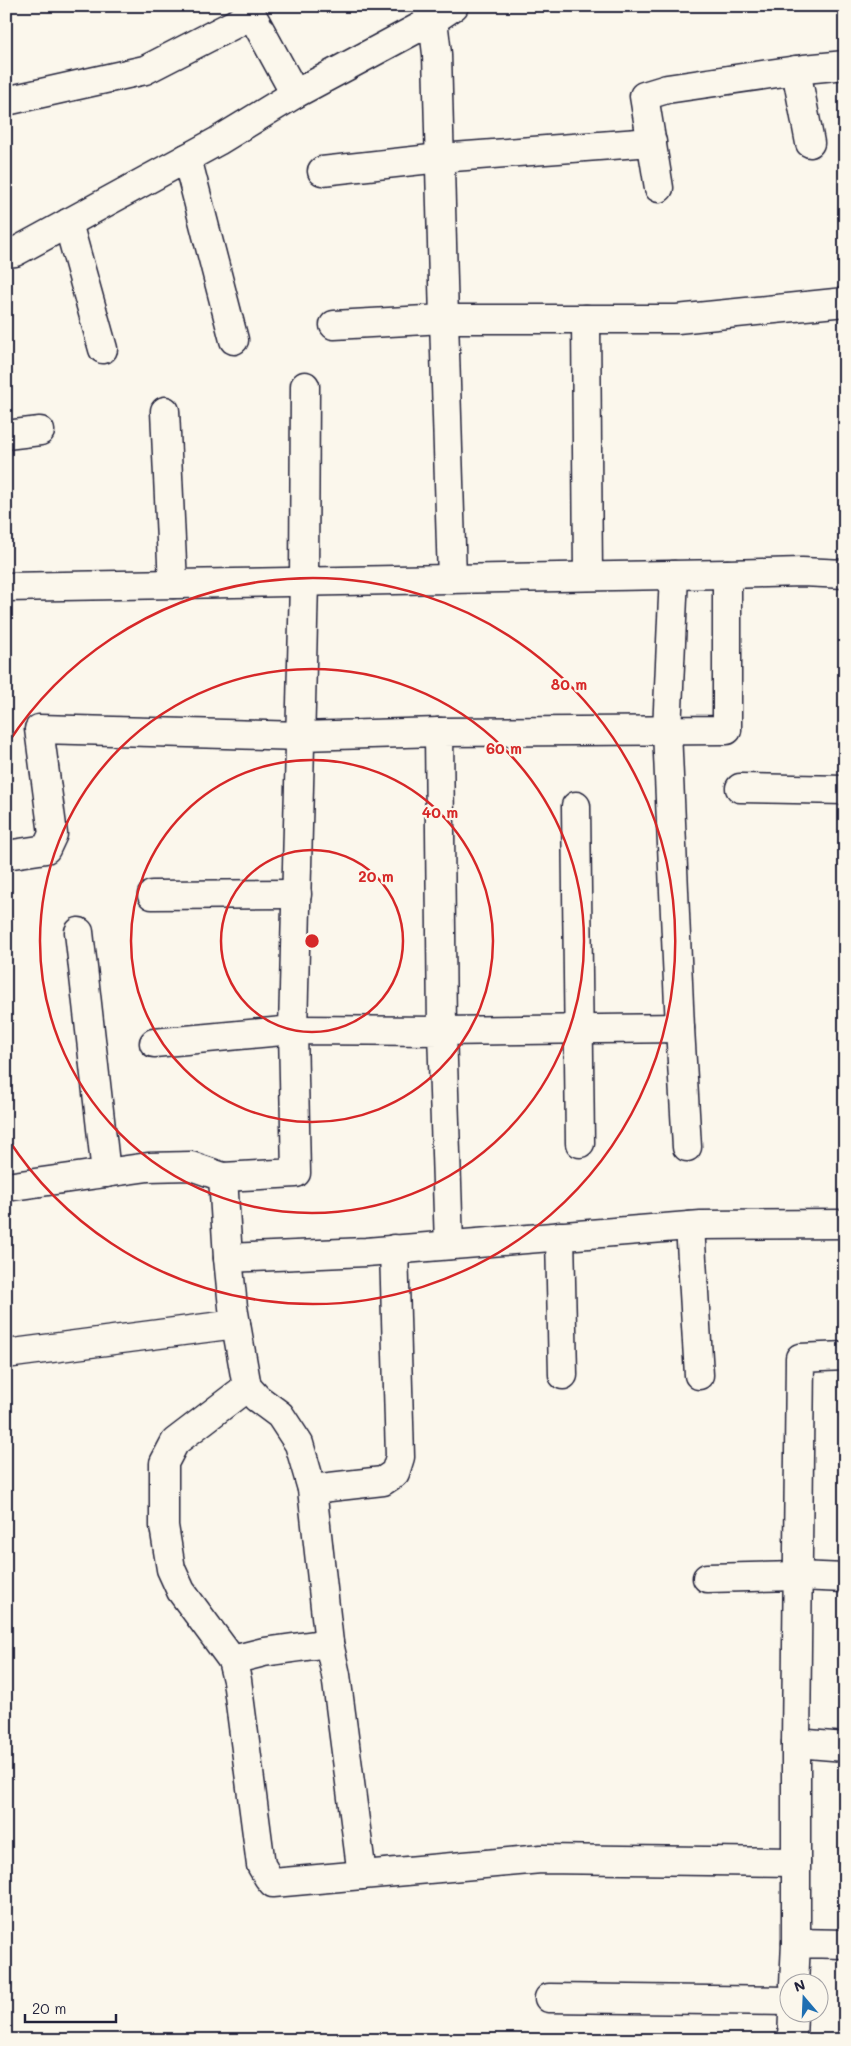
<svg xmlns="http://www.w3.org/2000/svg" width="851" height="2046" viewBox="0 0 851 2046" font-family="Mali,sans-serif">
	<style>
		.lines { fill: none; stroke-linecap: round; stroke-linejoin: round }
		.minor-casing { stroke: #22223b; stroke-width: 31 }
		.minor { stroke: #fbf7ec; stroke-width: 28 }
		.ring { fill: none; stroke: #d62828; stroke-width: 2.5 }
		.centre { fill: #d62828; stroke: #fbf7ec; stroke-width: 2.5 }
		.ring-label { font-size: 15px; text-anchor: middle; font-weight: bold; fill: #d62828; stroke: #fbf7ec; stroke-width: 4.5; stroke-linejoin: round; paint-order: stroke }
	</style>
	<rect width="100%" height="100%" fill="#fbf7ec"/>
	<filter id="ink" filterUnits="userSpaceOnUse"><feTurbulence type="fractalNoise" baseFrequency=".02" numOctaves="2"/><feDisplacementMap in="SourceGraphic" scale="10" xChannelSelector="R" yChannelSelector="G"/><feConvolveMatrix kernelMatrix="1 2 1 2 8 2 1 2 1" color-interpolation-filters="sRGB"/></filter>
	<g filter="url(#ink)">
		<g class="lines">
			<defs>
				<g id="minor">
					<path d="M247,6L295,94"/>
					<path d="M796,70L810,143"/>
					<path d="M6,101L145,70L252,15"/>
					<path d="M187,158L234,340"/>
					<path d="M322,171L440,158L652,142"/>
					<path d="M659,188L644,96L667,89L804,69L845,65"/>
					<path d="M68,223L103,349"/>
					<path d="M6,253L15,252L218,141L295,94L433,20L454,6"/>
					<path d="M586,319L588,576"/>
					<path d="M334,325L444,319L437,54L433,20L426,6"/>
					<path d="M165,411L173,584"/>
					<path d="M6,435L40,431"/>
					<path d="M674,575L667,731L680,1028L687,1147"/>
					<path d="M452,579L444,319H677L845,302"/>
					<path d="M6,587L727,574L802,572L845,574"/>
					<path d="M740,788L845,790"/>
					<path d="M576,806L580,1143"/>
					<path d="M6,855L46,849L53,834L39,729L301,736L439,732"/>
					<path d="M152,895L297,894"/>
					<path d="M79,932L106,1173"/>
					<path d="M680,1028L442,1031L439,732L727,730V574"/>
					<path d="M154,1043L293,1030L304,582L305,386"/>
					<path d="M223,1177L296,1173L293,1030L442,1031L449,1245"/>
					<path d="M6,1187L148,1167L191,1166L223,1177L228,1258L233,1307L247,1387L257,1398L280,1415L299,1444L312,1489L329,1643L336,1675L362,1875"/>
					<path d="M690,1226L699,1375"/>
					<path d="M560,1236L563,1375"/>
					<path d="M228,1258L366,1252L701,1225L845,1224"/>
					<path d="M6,1354L236,1324"/>
					<path d="M312,1489L383,1481L395,1473L400,1457L394,1249"/>
					<path d="M707,1578L798,1576L845,1578"/>
					<path d="M329,1643L264,1652L232,1660L237,1680L261,1865L268,1877L273,1883L541,1859L796,1862"/>
					<path d="M232,1660L181,1591L171,1569L164,1526V1463L175,1442L247,1387"/>
					<path d="M796,1743L800,1358L845,1356"/>
					<path d="M796,1943V1743L845,1747"/>
					<path d="M794,1984L796,1943L845,1944"/>
					<path d="M549,1998L788,2001"/>
					<path d="M792,2040L793,2014"/>
				</g>
			</defs>
			<use href="#minor" class="minor-casing"/>
			<use href="#minor" class="minor"/>
		</g>
	</g>
	<g class="ring">
		<circle cx="312" cy="941" r="91"/>
		<circle cx="312" cy="941" r="181"/>
		<circle cx="312" cy="941" r="272"/>
		<path d="M8 743A363 363 0 1 1 8 1139"/>
	</g>
	<circle cx="312" cy="941" r="8" class="centre"/>
	<g class="ring-label">
		<text x="569" y="690">80 m</text>
		<text x="504" y="754">60 m</text>
		<text x="440" y="818">40 m</text>
		<text x="376" y="882">20 m</text>
	</g>
	<rect width="851" height="2046" fill="none" stroke="#fbf7ec" stroke-width="25"/>
	<rect x="12" y="12" width="826" height="2021" fill="none" stroke="#22223b" stroke-width="2" filter="url(#ink)"/>
	<g transform="translate(804 1998) rotate(341)"><circle r="24" fill="#fbf7ec" stroke="#a4a2a5"/>
	<path d="M0-4L9 19L0 12L-9 19Z" fill="#1f6fb2"/>
	<text y="-8" font-size="14" font-weight="bold" text-anchor="middle" fill="#22223b">N</text>
	</g>
	<path d="M25 2014v8h91v-8" fill="none" stroke="#22223b" stroke-width="2.5"/>
	<text x="32" y="2014" font-size="15" fill="#22223b" stroke="#fbf7ec" stroke-width="4" paint-order="stroke">20 m</text>
</svg>
